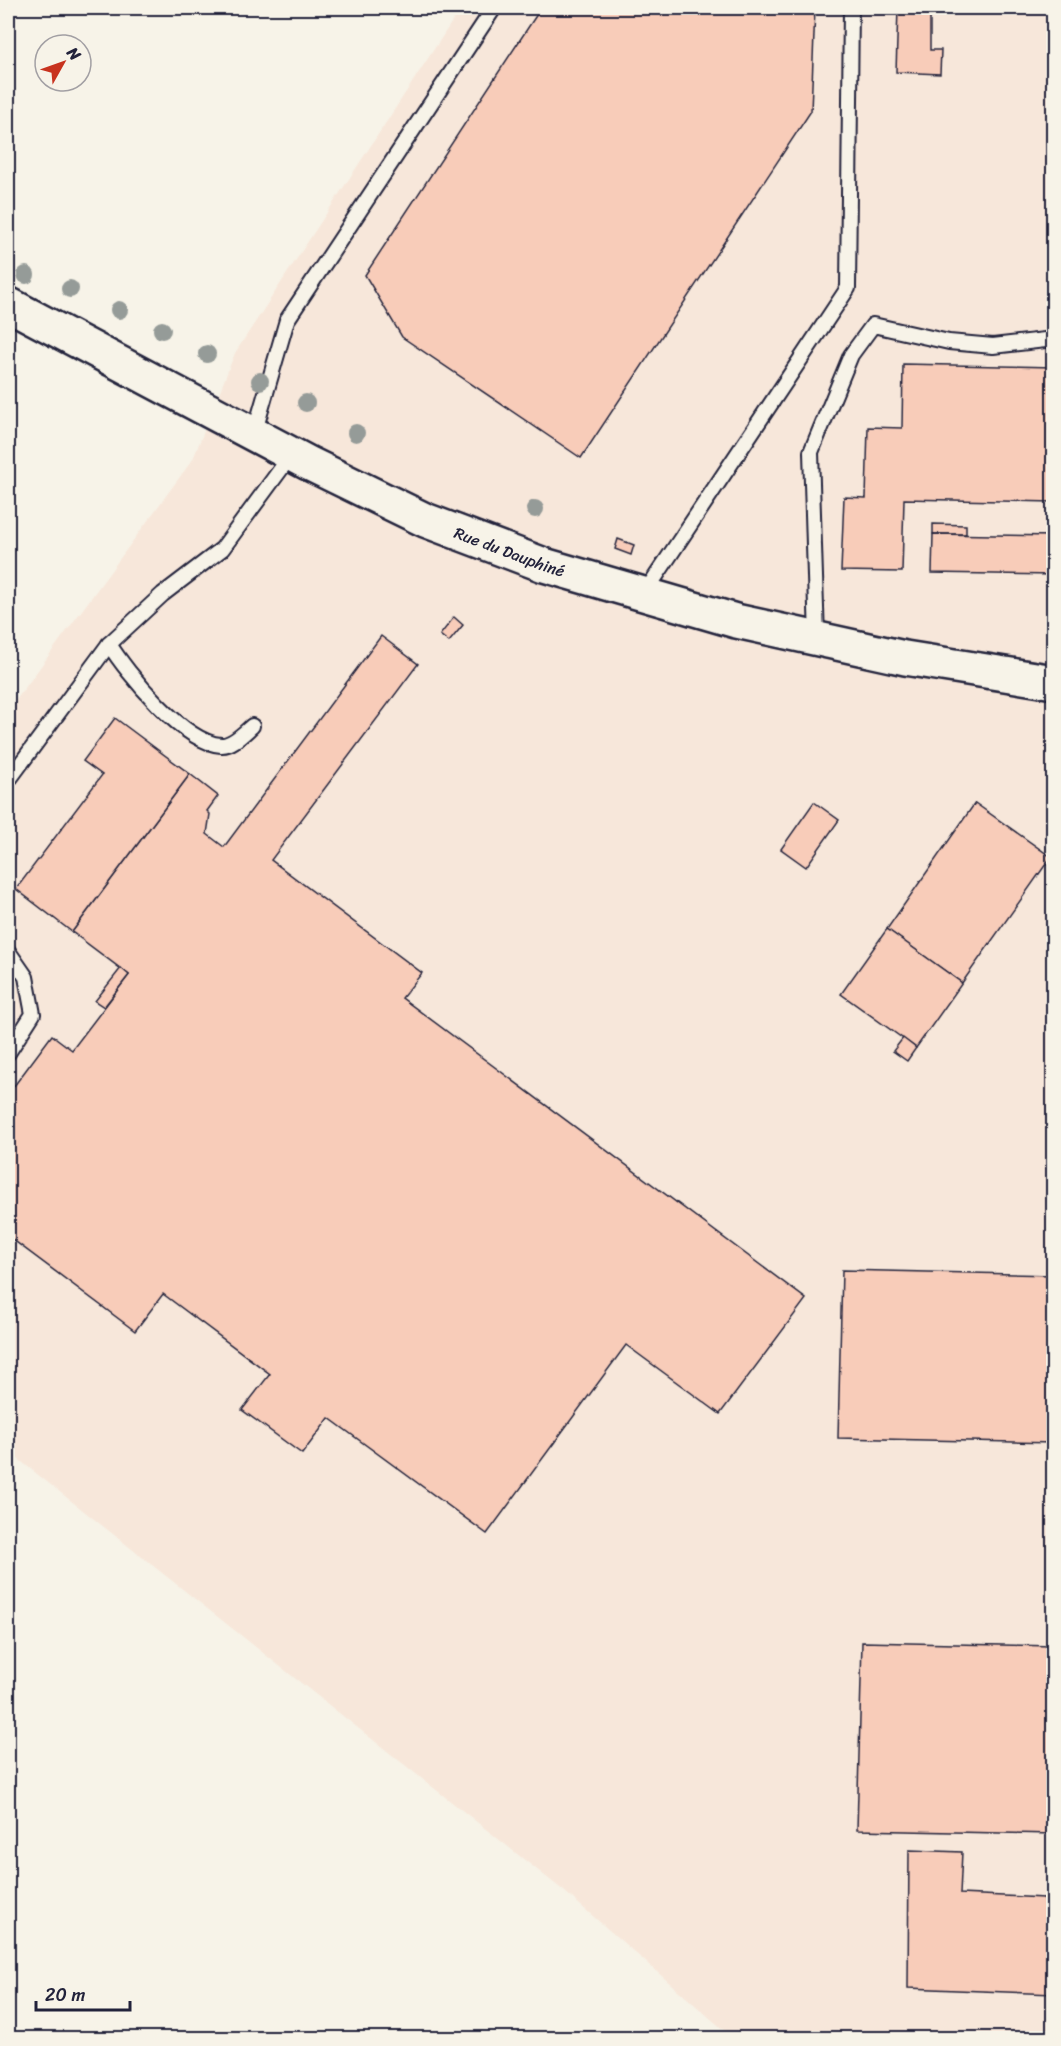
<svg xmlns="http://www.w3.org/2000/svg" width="1061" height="2046" viewBox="0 0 1061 2046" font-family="Sriracha,sans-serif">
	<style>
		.built { fill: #f7e7da }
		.building { fill: #f8ccb9; stroke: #22223b; stroke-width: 1.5 }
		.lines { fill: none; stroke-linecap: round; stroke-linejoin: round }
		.service-casing { stroke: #22223b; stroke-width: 18 }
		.secondary-casing { stroke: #22223b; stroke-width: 38 }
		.service { stroke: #f7f3e8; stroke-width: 14 }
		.secondary { stroke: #f7f3e8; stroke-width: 33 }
		.tree { fill: #959b98 }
		.labels { text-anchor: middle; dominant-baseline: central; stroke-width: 6; stroke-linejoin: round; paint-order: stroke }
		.street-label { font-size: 16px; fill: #22223b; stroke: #f7f3e8 }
	</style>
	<rect width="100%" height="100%" fill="#f7f3e8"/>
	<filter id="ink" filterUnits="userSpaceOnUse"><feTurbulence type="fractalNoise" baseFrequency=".0167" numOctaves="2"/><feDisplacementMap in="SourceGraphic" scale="12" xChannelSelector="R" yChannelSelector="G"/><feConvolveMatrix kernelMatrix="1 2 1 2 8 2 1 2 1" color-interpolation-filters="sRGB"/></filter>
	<g filter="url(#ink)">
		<path class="built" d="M461,8H1053V2038H733L564,1891L8,1451V711L193,459L235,353Z"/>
		<g class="building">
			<path d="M541,8H815L811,111L581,458L402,337L365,275Z"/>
			<path d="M898,8H930V50H941L940,74L896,72Z"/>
			<path d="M1051,8H1054V90L1049,89Z"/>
			<path d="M903,364L1054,367V502L904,499L902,572L841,571L844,497L866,498L868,427L902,428Z"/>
			<path d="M933,524L966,525V534H933Z"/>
			<path d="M933,534L1054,536V575L932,573Z"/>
			<path d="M618,539L634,545L631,555L615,549Z"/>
			<path d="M454,617L463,625L449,642L440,635Z"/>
			<path d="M381,636L418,664L271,860L422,973L402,998L806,1299L720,1414L626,1345L487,1534L329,1418L302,1454L242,1410L270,1374L163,1294L135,1331L8,1236V1094L52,1035L72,1050L129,975L72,932L190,774L218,796L207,811L210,814L207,834L224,847Z"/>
			<path d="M115,718L190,774L72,932L16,889L102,775L83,761Z"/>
			<path d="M814,802L839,820L806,867L781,849Z"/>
			<path d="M975,803L1051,857L962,983L887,929Z"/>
			<path d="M887,929L962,983L916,1048L841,994Z"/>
			<path d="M121,968L129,975L104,1007L95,1001Z"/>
			<path d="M903,1038L916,1048L907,1061L893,1051Z"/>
			<path d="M842,1270L1054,1275V1443L838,1438Z"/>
			<path d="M862,1642L1054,1646V1834L857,1830Z"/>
			<path d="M909,1850L962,1852L960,1894L1044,1898L1047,1915H1054V1994L908,1988Z"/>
		</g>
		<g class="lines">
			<defs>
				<g id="service">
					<path d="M254,434L287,320L494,8"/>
					<path d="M644,594L848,288L851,8"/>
					<path d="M817,638L811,452L851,355L873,325L949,342L993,346L1054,339"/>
					<path d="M109,644C127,673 184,743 221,745C232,746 244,733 252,726"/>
					<path d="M8,781L109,644L163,594L222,549L292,454"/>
					<path d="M8,951L26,977L33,1014L8,1053"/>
				</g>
				<g id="secondary">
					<path id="s1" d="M8,304L308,463L425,520L544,565L736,621L905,658L1054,682"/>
				</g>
			</defs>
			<use href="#service" class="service-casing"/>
			<use href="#secondary" class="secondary-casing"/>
			<use href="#service" class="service"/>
			<use href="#secondary" class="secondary"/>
		</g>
		<g class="tree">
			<circle cx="26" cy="275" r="9"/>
			<circle cx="70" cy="289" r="9"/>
			<circle cx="119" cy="310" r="9"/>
			<circle cx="162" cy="330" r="9"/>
			<circle cx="207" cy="354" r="9"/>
			<circle cx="260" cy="381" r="9"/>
			<circle cx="306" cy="403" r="9"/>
			<circle cx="356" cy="433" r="9"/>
			<circle cx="535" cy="509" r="9"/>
		</g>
	</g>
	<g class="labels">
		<g class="street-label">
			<text stroke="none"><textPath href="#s1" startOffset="560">Rue du Dauphiné</textPath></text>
		</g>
	</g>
	<rect width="1061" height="2046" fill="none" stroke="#f7f3e8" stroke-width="30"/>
	<rect x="15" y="15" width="1031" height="2016" fill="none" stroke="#22223b" stroke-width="2" filter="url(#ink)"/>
	<g transform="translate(63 63) rotate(50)"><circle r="28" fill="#f7f3e8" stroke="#a29fa3" stroke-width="1.5"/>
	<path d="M0-4.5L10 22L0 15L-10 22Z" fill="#c8321e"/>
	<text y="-9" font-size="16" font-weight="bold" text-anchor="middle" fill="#22223b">N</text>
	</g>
	<path d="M36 2001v9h94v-9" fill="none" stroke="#22223b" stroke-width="3"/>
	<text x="45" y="2001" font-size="18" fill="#22223b" stroke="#f7f3e8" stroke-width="4.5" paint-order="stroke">20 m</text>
</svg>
